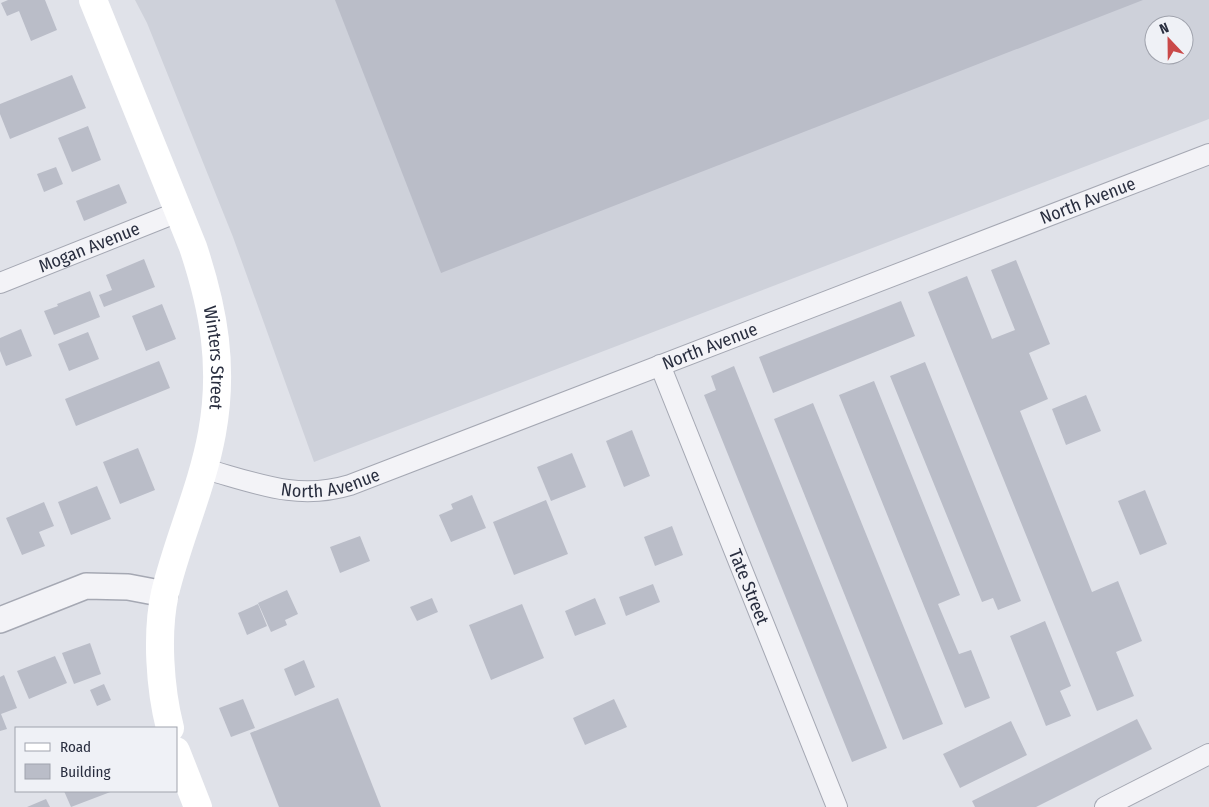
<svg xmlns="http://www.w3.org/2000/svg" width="1209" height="807" viewBox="0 0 1209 807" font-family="'Fira Sans Condensed',sans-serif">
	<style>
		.built { fill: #ced1da; fill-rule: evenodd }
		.building { fill: #babdc8 }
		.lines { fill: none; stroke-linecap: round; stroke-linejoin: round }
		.minor-casing { stroke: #a5a8b3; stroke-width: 22 }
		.tertiary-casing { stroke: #a5a8b3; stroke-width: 28 }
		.minor { stroke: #f3f3f7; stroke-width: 20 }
		.tertiary { stroke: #f3f3f7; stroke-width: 25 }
		.secondary { stroke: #fff; stroke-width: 28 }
		.labels { text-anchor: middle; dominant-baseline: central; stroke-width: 4; stroke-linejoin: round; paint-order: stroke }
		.street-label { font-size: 18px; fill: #292e3f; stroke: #eff1f6 }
	</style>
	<rect width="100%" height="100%" fill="#e0e2e9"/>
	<path class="built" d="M135,0H1209V119L314,462L233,237L147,23ZM1154,25H1184V55H1154Z"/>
	<g class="building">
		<path d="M8,0H45L57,30L31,41L19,11L7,16L1,3Z"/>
		<path d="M335,0H1143L441,273Z"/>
		<path d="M72,75L86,108L10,139L0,114V104Z"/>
		<path d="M88,126L101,160L72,172L58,138Z"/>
		<path d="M56,167L63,184L44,192L37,174Z"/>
		<path d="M119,184L127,203L84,221L76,201Z"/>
		<path d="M144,259L155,287L104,307L99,295L112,290L106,275Z"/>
		<path d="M1016,260L1050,344L1029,353L1048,399L1020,411L1092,592L1118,581L1142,641L1116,652L1134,696L1097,711L928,292L967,276L992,339L1015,330L991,270Z"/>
		<path d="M90,291L100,317L54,335L44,311L58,306L57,304Z"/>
		<path d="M901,301L915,336L773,393L759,357Z"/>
		<path d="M162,304L176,339L146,351L132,316Z"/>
		<path d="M21,329L32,356L6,366L0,351V338Z"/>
		<path d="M88,332L99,359L69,371L58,344Z"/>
		<path d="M159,361L170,388L76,426L65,399Z"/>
		<path d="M925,362L1021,601L998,610L993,598L982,602L890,376Z"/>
		<path d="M734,366L887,748L852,762L704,395L716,390L711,376Z"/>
		<path d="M874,381L960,595L938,604L959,654L971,650L990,698L965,708L839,395Z"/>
		<path d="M1086,395L1101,431L1066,445L1052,409Z"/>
		<path d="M813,403L943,724L903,740L774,419Z"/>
		<path d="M632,430L650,476L624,487L606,441Z"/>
		<path d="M138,448L155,490L120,504L103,462Z"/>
		<path d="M572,453L586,487L551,501L537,467Z"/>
		<path d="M97,486L111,519L71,535L58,502Z"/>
		<path d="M1145,490L1167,544L1140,555L1118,501Z"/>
		<path d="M472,495L486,528L451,542L439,515L453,509L451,504Z"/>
		<path d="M546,500L568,554L514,575L493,522Z"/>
		<path d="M44,502L54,526L39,532L45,546L22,555L6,518Z"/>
		<path d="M672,526L683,555L655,566L644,537Z"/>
		<path d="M360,536L370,561L340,573L330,547Z"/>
		<path d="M653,584L660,602L626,616L619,597Z"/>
		<path d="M287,590L298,614L285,620L287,625L271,632L258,603Z"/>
		<path d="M432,598L438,612L417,621L410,607Z"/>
		<path d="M595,598L606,624L575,636L565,611Z"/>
		<path d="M258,604L267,626L247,635L238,613Z"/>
		<path d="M522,604L544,658L491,680L469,625Z"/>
		<path d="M1045,621L1071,686L1060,691L1071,716L1046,726L1010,636Z"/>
		<path d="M90,643L101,674L74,684L62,653Z"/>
		<path d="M55,656L67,683L29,699L17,671Z"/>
		<path d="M304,660L315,687L295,696L284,669Z"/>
		<path d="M4,675L17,708L1,714L7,729L0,731V677Z"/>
		<path d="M104,684L111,700L97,706L90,690Z"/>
		<path d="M338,698L381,807H279L250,733Z"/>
		<path d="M243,699L255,728L231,737L219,708Z"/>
		<path d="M614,699L627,727L585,745L573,718Z"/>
		<path d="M1137,719L1152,749L1036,807H975L972,801Z"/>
		<path d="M1011,721L1027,755L960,788L943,754Z"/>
		<path d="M64,791H113L71,807Z"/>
		<path d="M46,799L50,807H27Z"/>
	</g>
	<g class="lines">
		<defs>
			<g id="minor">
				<path id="s1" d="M0,283L178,212"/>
				<path id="s2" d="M660,365L837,807"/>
				<path id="s3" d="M205,469C256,483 297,501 350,485L1209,154"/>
				<path d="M1105,807L1209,754"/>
			</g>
			<path id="tertiary" d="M0,620L86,586L128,587L165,594"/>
		</defs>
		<use href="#minor" class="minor-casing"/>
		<use href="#tertiary" class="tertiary-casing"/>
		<use href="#minor" class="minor"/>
		<use href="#tertiary" class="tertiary"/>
		<g class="secondary">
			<path id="s4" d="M93,0L193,247C214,310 224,367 212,433C202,488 178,539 165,593C156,633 160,689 170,728"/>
			<path d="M176,751L198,807"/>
		</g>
	</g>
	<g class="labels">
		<g class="street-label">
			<text stroke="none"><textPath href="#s3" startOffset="939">North Avenue</textPath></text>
			<text stroke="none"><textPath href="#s1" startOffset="96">Mogan Avenue</textPath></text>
			<text stroke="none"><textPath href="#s3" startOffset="534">North Avenue</textPath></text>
			<text stroke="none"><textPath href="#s4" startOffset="380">Winters Street</textPath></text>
			<text stroke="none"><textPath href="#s3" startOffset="129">North Avenue</textPath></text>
			<text stroke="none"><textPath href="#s2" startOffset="239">Tate Street</textPath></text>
		</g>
	</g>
	<rect x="15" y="727" width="162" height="65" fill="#eff1f6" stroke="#a0a3ad"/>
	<rect x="25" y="743" width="25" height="8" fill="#ffffff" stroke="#a0a3ad"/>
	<text x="60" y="752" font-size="15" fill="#292e3f">Road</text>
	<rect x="25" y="764" width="25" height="15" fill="#babdc8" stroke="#a0a3ad"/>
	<text x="60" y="777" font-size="15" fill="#292e3f">Building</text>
	<g transform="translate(1169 40) rotate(338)"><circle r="24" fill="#eff1f6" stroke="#a0a3ad"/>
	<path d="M0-4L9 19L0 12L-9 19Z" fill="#ca4949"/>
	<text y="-8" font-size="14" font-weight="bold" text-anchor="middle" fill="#292e3f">N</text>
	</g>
</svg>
